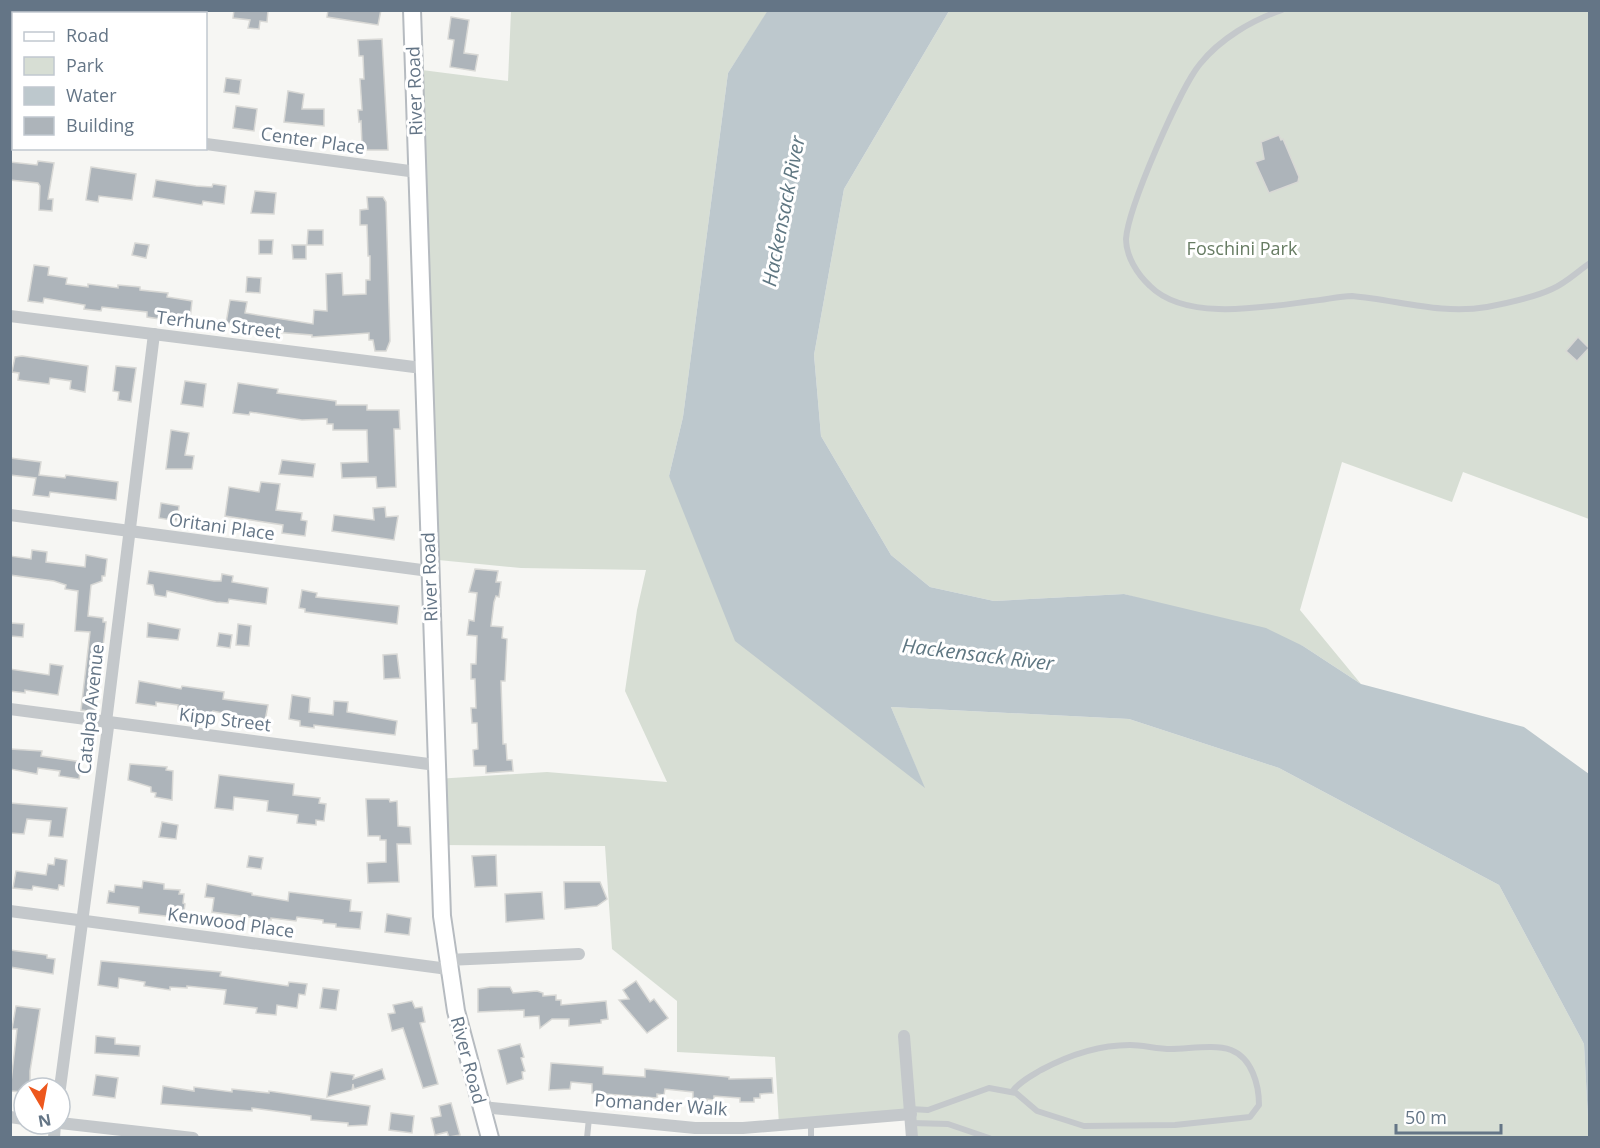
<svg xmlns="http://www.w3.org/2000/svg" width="1600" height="1148" viewBox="0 0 1600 1148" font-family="'Open Sans',sans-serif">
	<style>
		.green { fill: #d7ded4 }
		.water { fill: #bdc8cd }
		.building { fill: #adb4ba; stroke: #d8d8d5; stroke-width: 1.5 }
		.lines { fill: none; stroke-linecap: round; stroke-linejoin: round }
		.secondary-casing { stroke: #b6bbc0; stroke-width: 20 }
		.service { stroke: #c4c8cb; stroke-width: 6 }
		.minor { stroke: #c4c8cb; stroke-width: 12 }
		.secondary { stroke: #fff; stroke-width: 16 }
		.labels { text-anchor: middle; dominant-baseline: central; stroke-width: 6; stroke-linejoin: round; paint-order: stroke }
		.street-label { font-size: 18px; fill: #647586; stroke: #fff }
		.park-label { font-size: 18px; fill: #677c63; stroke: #fff }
		.water-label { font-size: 20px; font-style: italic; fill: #5f7782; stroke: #fff }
	</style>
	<rect width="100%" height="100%" fill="#f6f6f3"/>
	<g class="green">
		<path d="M511,11H768L728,73L683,417L669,476L924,787L891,707L1129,719L1279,768L1499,885L1584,1044L1589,1137L912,1138L911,1114L779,1125L775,1057L677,1052V1001L612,949L605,846L439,845L436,779L547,772L667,782L625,691L637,610L646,570L521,568L428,559L414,69L508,81Z"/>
		<path d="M949,11H1589V519L1463,472L1452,502L1342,462L1300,610L1361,684L1303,646L1124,594L994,601L930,587L891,555L821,436L814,355L844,189Z"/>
	</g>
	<path class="water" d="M768,10L949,11L844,189L814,355L821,436L891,555L930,587L994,601L1124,594L1266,628L1303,646L1361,684L1524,727L1589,774V1137L1584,1044L1499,885L1279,768L1129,719L891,707L925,788L735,641L669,476L683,417L728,73Z"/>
	<g class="building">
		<path d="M234,10H268L267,22L260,21L259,29L248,28L250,20L233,18Z"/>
		<path d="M328,10H381L378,25L327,17Z"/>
		<path d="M451,17L469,20L464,53L478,55L475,71L450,67L454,40L448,39Z"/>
		<path d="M382,39L388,150H365V145H362L361,121L359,122L358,110H362L360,79H364L363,56H359L358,40Z"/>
		<path d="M226,78L241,80L239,94L224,92Z"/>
		<path d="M288,91L304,94L302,109H324V126L284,122Z"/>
		<path d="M236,106L257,109L254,131L233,128Z"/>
		<path d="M1279,135L1281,140L1283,139L1299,177L1298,182L1269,193L1255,162L1264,159L1261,142Z"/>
		<path d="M38,161L54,163L48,199H53L52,211L39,210L40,186L38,183L10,180V162L37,165Z"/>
		<path d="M91,167L136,174L132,200L99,196L98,202L86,200Z"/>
		<path d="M156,180L196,186L212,187L213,184L226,186L224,204L203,201L202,205L153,197Z"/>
		<path d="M255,191L276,193L274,214L251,213Z"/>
		<path d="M367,197H383L386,202L390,341L386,351H375L373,340H369V333L312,337V335L261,331L262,328L226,323L230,300L247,302L245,313L313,324L314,310L327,311L326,274L342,273L343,295L366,294V280H370V256H368L367,225H360V210L368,209Z"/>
		<path d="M308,230H323V245H307Z"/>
		<path d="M259,240H273L272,254H259Z"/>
		<path d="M135,243L149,245L146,258L132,255Z"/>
		<path d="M292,245H306V259H293Z"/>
		<path d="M34,265L49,267L48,275L67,278L66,284L88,287V284L118,288V285L140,287V290L168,293L167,297L192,301L190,319L187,318L186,323L147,317V312L102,307L101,311L84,309L85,305L44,298L43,303L28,301Z"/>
		<path d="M247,277L261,278L260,293L246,292Z"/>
		<path d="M1578,337L1589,348L1577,361L1566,351Z"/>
		<path d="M22,356L88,366L85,392L70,389L71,381L50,378L49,384L18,380L19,373L12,372L15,357Z"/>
		<path d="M116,366L136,368L131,402L118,400L119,392L113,391Z"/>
		<path d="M185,381L206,384L203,407L181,404Z"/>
		<path d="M238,383L278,389L277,393L336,401V405H367V410H399L400,429H394L396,487L377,488L376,477L342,478L341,463L368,462L367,430H333V424H327V419L302,420L250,412L249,415L233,413Z"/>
		<path d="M171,430L189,433L185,455L194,456L192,469H166Z"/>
		<path d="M10,458L41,462L39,475L65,478L66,475L118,482L116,500L50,492L49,497L33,495L36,478L10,475Z"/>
		<path d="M282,460L315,464L313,477L279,474Z"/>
		<path d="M261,482L280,484L276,510L302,513L301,520L307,521L305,536L282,533L283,525L225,516L229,487L259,492Z"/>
		<path d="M161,503L179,506L177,521L159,518Z"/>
		<path d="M385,507L386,517L398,516L394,540L332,531L334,515L374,520L373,508Z"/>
		<path d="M32,550L47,552L46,562L85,567L86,555L107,559L105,576H102V581L91,585L88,616L103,618V622H106L95,712L81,710L90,632L75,631L78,591L65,589L66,585L54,581L10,575V556L31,559Z"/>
		<path d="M475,569L498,571L496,582H501L499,597L496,596L494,602L491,626L503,627L502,638L507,639L505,681H501L503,744H506L507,760H512L513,771L486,773V766H474L473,750L478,749L477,723H472L471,708H476L475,679H471V664H476L477,636L467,635L469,620L474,621L477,593L469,592Z"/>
		<path d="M149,571L214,581H221L222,574L233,576L232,582L268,588L266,604L229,599L228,603L216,602L167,591L166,597L155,595L153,585L147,584Z"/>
		<path d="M302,590L317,593L316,597L399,606L397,624L305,612V609L299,608Z"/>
		<path d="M10,623L24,624L23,637L10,636Z"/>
		<path d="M148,623L180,629L178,640L147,637Z"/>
		<path d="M238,624L251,626L249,646L236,645Z"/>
		<path d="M219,633L232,635L230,648L217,646Z"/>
		<path d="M397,654L400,678L384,679L383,655Z"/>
		<path d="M50,664L63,666L58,695L25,690V693L10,691V669L49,675Z"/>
		<path d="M139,681L181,689L182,686L224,692L223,699L268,705L265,721L213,711L212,714L178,709V705L156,702V706L136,703Z"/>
		<path d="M292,695L310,698L309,712L333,715L334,701L348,702L347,712L397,721L395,735L314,725V728L300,726V721L289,719Z"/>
		<path d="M10,749L42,751L41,756L82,762L79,779L59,776L60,771L38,768L37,774L10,769Z"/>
		<path d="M130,764L167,767L166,770L173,771L172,800L155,797L156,793L151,792V787L128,780Z"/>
		<path d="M219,775L294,784L293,795L320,798L319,803L326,804L324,821L316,820V825L297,823L298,815L267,811L268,801L234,797L233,810L215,808Z"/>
		<path d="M366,799H389L390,802L397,801L398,826L410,827L411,844H397L399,882L368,883L367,863L386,862V840H380V836H368Z"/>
		<path d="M10,803L67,808L63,837L49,836L51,821L27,819L24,834L10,833Z"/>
		<path d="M162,822L178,825L176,839L159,837Z"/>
		<path d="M496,855L497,886L475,887L472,856Z"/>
		<path d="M249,856L263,858L261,869L247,867Z"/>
		<path d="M55,858L67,860L64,886L59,885L58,890L33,886L32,890L13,888L16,871L46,875L48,864L54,865Z"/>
		<path d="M143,881L164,884V889L180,890L179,894H184L183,903L185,904L183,918L139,913V907L107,903L109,891L114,892L115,885L142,888Z"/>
		<path d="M564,882H600L607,899L597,906L565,909Z"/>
		<path d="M207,884L252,893V895L288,901L289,892L351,900L350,911L362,912L360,929L336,927V924L323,923V920L297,917L296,921L271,918V920L212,912L214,898L205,897Z"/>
		<path d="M542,892L544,919L506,922L505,894Z"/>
		<path d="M387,914L411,918L409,935L385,932Z"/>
		<path d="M10,950L47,955V958L55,959L53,974L10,967Z"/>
		<path d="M101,961L221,972L220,976L288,986L289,982L307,984L305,995L299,994L297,1008L277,1005L276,1015L256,1013L257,1008L224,1004L226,990L187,986V988L170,987V990L144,986L145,982L119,978L118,988L98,985Z"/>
		<path d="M636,981L650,1002L654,999L668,1018L647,1033L619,1000L629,999L623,990Z"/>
		<path d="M490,987H510L513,993L537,991L543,993V996L556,995V1000H561V1005L606,1001L608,1019L601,1020V1023L569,1026V1019H552L540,1028L539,1016L524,1017V1010L478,1012V989Z"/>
		<path d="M323,988L339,990L336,1010L320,1008Z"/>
		<path d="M412,1001L415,1008L422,1007L425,1022L420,1023L438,1084L423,1088L403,1028L392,1031L388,1014L395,1013L393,1005Z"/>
		<path d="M16,1006L40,1009L30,1071V1088H24V1092L10,1091L17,1029H12Z"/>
		<path d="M96,1036L115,1038V1044L140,1046L139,1056L95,1053Z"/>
		<path d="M520,1044L524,1057L521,1058L525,1071L522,1072L523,1079L507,1084L498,1050Z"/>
		<path d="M551,1063L603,1067V1074L645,1077V1069L729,1077V1079L772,1078L773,1093L760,1094V1098H754V1102H740V1098L714,1096V1100L707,1099V1102L693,1101V1092L665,1089L664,1095L657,1094V1098L592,1093V1084L571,1082L570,1089L549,1090Z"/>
		<path d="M382,1069L385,1079L354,1089L353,1084L352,1090L327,1097L331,1072L354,1075L353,1079Z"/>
		<path d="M96,1075L118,1078L115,1098L93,1095Z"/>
		<path d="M163,1086L194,1091V1087L232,1092V1089L269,1093V1091L370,1106L367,1125L348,1126V1123L311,1120V1116L305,1115L252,1108V1111L161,1104Z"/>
		<path d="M451,1103L460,1135L449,1137L447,1132L435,1135L431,1118L441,1116L439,1106Z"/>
		<path d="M391,1113L414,1116L412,1133L389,1130Z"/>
	</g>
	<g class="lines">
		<defs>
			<path id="secondary" d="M412,10L442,916L456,1011L490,1138"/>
		</defs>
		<use href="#secondary" class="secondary-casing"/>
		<g class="service">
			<path d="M1282,10C1252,20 1220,39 1200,64C1180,88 1128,208 1126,239C1126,256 1137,274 1150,286C1186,322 1265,307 1312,301C1325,300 1339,296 1352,296C1398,300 1441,315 1487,307C1508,303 1533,298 1552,289C1566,283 1578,271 1590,263"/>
			<path d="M910,1109L928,1110L989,1088L1016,1093L1037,1111L1084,1126L1175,1125L1250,1117L1259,1105C1259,1085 1252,1058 1231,1050C1214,1044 1189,1049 1171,1049C1157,1049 1143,1045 1130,1045C1098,1045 1069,1055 1041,1070C1031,1076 1019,1082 1012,1092"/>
			<path d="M811,1123V1138"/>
			<path d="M911,1123L948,1124L989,1138"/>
			<path d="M587,1138L589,1118"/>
		</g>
		<g class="minor">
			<path d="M10,117L14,118"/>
			<path d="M206,144L417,172"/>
			<path d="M10,316L422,368"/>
			<path d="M10,515L429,571"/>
			<path d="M10,709L436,765"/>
			<path d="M10,911L448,969"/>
			<path d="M447,960L579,954"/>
			<path d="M904,1036L912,1138"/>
			<path d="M60,1088L108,727L106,722L154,334"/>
			<path d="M482,1107L695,1128H743L911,1114"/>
			<path d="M10,1117L24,1119"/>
			<path d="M60,1123L193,1138"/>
			<path d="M54,1138L55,1124"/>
		</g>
		<use href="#secondary" class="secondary"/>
	</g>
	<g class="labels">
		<g class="street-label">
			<text transform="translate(414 91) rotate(-92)">River Road</text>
			<text transform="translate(313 140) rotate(8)">Center Place</text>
			<text transform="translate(219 324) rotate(7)">Terhune Street</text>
			<text transform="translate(222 526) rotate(8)">Oritani Place</text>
			<text transform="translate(429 577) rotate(-92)">River Road</text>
			<text transform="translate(90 709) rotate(-84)">Catalpa Avenue</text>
			<text transform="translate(225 719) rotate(7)">Kipp Street</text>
			<text transform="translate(231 922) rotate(8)">Kenwood Place</text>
			<text transform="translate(469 1060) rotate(75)">River Road</text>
			<text transform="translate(661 1104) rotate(4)">Pomander Walk</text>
		</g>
		<g class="park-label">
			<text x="1242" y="248">Foschini Park</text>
		</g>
		<g class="water-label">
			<text transform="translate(783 211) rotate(-79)">Hackensack River</text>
			<text transform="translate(978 654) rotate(7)">Hackensack River</text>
		</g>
	</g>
	<rect width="1600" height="1148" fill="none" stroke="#647586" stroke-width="24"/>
	<rect x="12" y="12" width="195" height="138" fill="#ffffff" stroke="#c1c8cf" stroke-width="1.5"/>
	<rect x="24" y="32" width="30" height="9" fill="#ffffff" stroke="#c1c8cf" stroke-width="1.5"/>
	<text x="66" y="42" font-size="18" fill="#647586">Road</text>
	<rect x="24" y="57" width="30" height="18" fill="#d7ded4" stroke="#c1c8cf" stroke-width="1.5"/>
	<text x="66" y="72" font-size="18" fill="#647586">Park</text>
	<rect x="24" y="87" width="30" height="18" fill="#bdc8cd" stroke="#c1c8cf" stroke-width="1.5"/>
	<text x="66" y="102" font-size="18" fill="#647586">Water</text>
	<rect x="24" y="117" width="30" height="18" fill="#adb4ba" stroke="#c1c8cf" stroke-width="1.5"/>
	<text x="66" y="132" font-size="18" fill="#647586">Building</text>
	<g transform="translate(42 1106) rotate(170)"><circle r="28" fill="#ffffff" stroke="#c1c8cf" stroke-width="1.5"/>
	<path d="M0-4.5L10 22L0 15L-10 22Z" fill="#ed571d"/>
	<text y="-9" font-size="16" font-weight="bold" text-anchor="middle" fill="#647586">N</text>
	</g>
	<path d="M1396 1124v9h105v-9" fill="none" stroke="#647586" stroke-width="3"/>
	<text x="1405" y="1124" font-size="18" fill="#647586" stroke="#ffffff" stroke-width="4.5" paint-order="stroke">50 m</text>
</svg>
